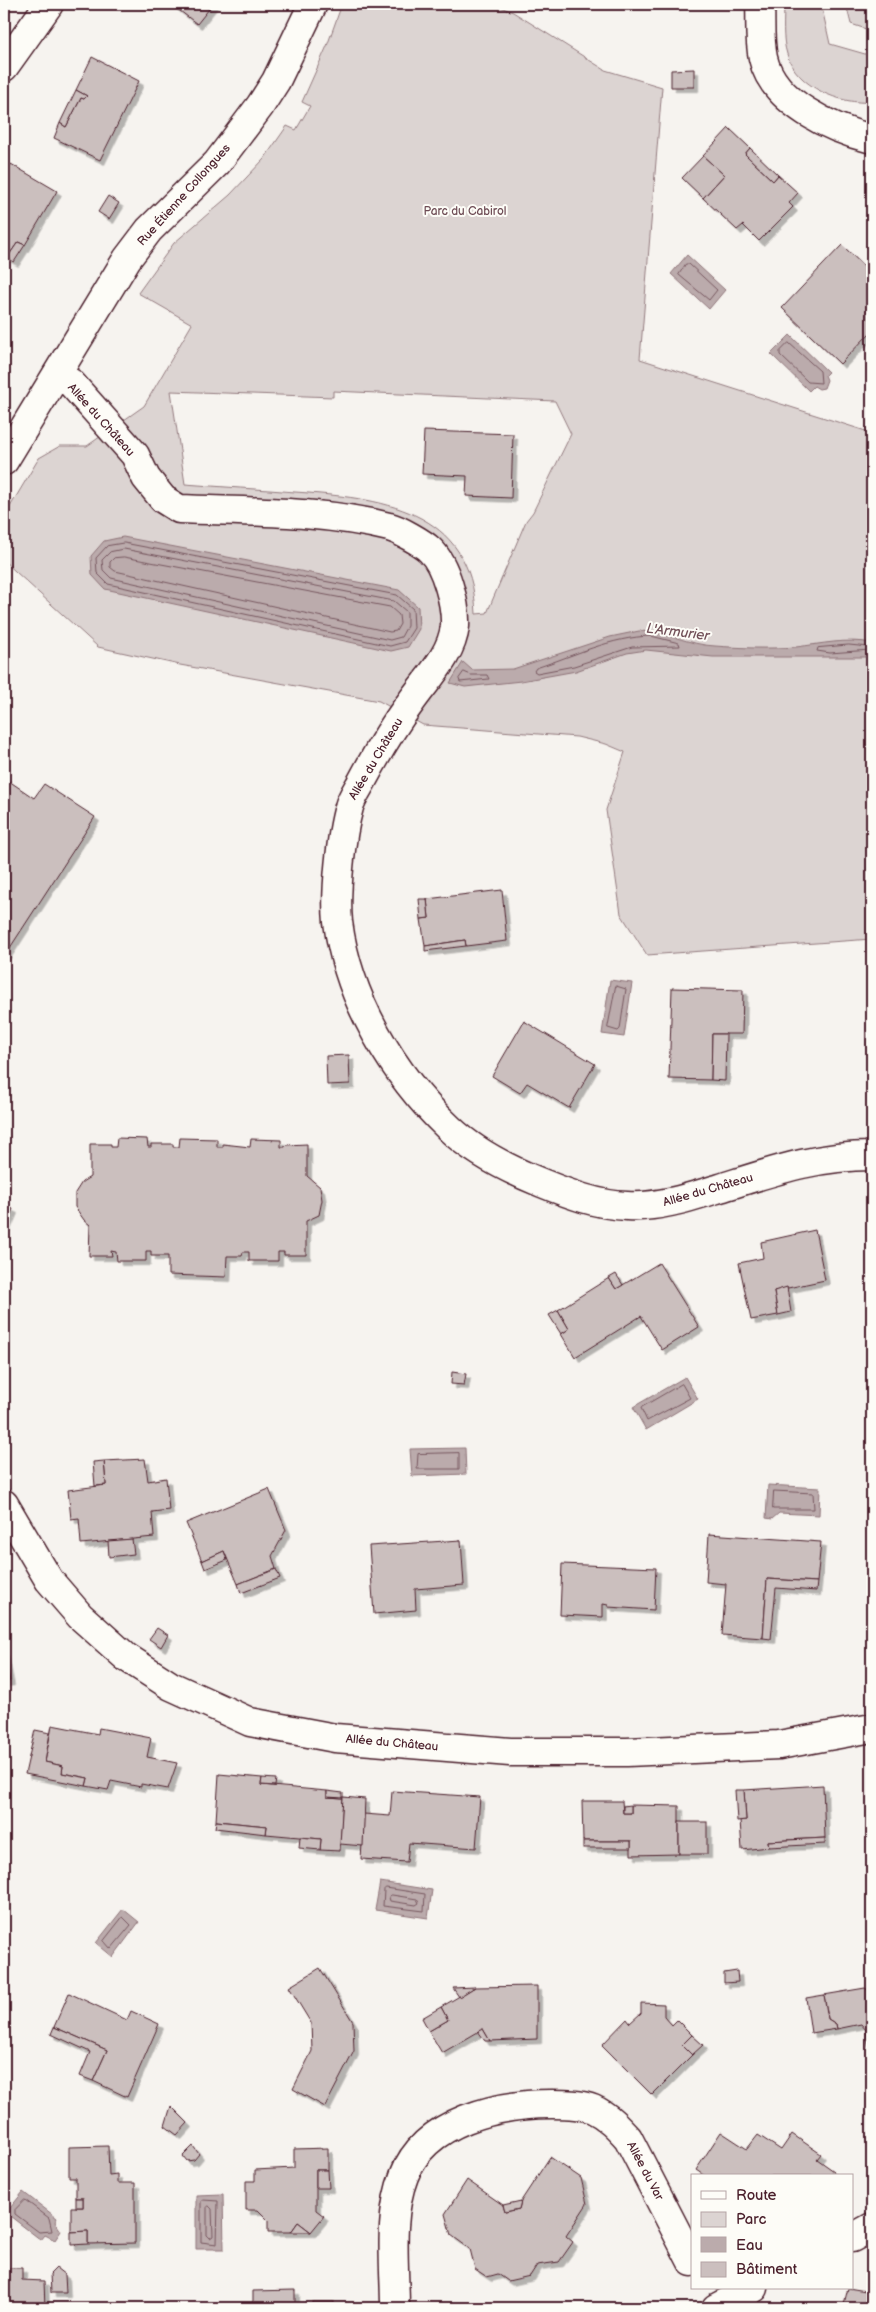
<svg xmlns="http://www.w3.org/2000/svg" width="876" height="2312" viewBox="0 0 876 2312" font-family="'Balsamiq Sans',sans-serif">
	<style>
		.green { fill: #dcd4d2; stroke: #937a7e; fill-rule: evenodd }
		.water { fill: #bbabac; stroke: #8e7378 }
		.lines { fill: none; stroke-linecap: round; stroke-linejoin: round }
		.shore { stroke: #77575f; stroke-width: 1 }
		.building { fill: #cbbfbe; stroke: #4a1f2b; filter: url(#shadow) }
		.street-casing { stroke: #4a1f2b; stroke-width: 31 }
		.secondary-casing { stroke: #4a1f2b; stroke-width: 31 }
		.street { stroke: #fdfcf7; stroke-width: 28 }
		.secondary { stroke: #fdfcf7; stroke-width: 28 }
		.labels { text-anchor: middle; dominant-baseline: central; stroke-width: 4; stroke-linejoin: round; paint-order: stroke }
		.street-label { font-size: 12px; fill: #4a1f2b; stroke: #fdfcf7 }
		.park-label { font-size: 12px; fill: #6e4c55; stroke: #fdfcf7 }
		.water-label { font-size: 14px; font-style: italic; fill: #725058; stroke: #fdfcf7 }
	</style>
	<defs>
		<filter id="shadow"><feDropShadow dx="4.5" dy="4.5" stdDeviation="0" flood-color="#0004"/></filter>
	</defs>
	<rect width="100%" height="100%" fill="#f6f3ef"/>
	<filter id="ink" filterUnits="userSpaceOnUse"><feTurbulence type="fractalNoise" baseFrequency=".02" numOctaves="2"/><feDisplacementMap in="SourceGraphic" scale="10" xChannelSelector="R" yChannelSelector="G"/><feConvolveMatrix kernelMatrix="1 2 1 2 8 2 1 2 1" color-interpolation-filters="sRGB"/></filter>
	<g filter="url(#ink)">
		<g class="green">
			<path d="M342,4H493L513,12L605,70L662,87L640,359L872,433V939L647,955L621,914L606,810L625,752L606,744L577,737L423,725L379,701L180,665L98,647L4,561V517L39,458L60,446H87L144,406L192,324L138,293L174,243L230,195L264,159L287,126L296,130L310,106L302,102L327,46ZM171,391L333,397V391L555,401L571,434L533,512L526,521L487,613L476,614C472,508 380,498 295,492C259,489 222,487 185,484Z"/>
			<path d="M784,4H821L830,44L872,56V102C841,105 796,87 787,54C782,39 784,20 784,4Z"/>
			<path d="M846,4H872V31L851,24Z"/>
		</g>
		<g class="water">
			<path d="M687,255L725,290L709,309L671,274Z"/>
			<path d="M790,335L828,372L825,375L827,380L824,388L819,389L814,386L809,391L771,354Z"/>
			<path d="M123,537L399,590L418,607L419,629L408,647L391,651L105,589L92,575L91,556L104,541Z"/>
			<path d="M639,631C667,631 688,645 715,646C741,648 769,649 796,647C822,644 845,638 872,643V657H713L646,650L627,653L576,671L521,681L465,687L450,683L463,662L472,670L513,669L610,637Z"/>
			<path d="M610,980L632,983L624,1037L602,1034Z"/>
			<path d="M685,1377L698,1399L646,1430L633,1407Z"/>
			<path d="M465,1448L466,1474L412,1476L410,1449Z"/>
			<path d="M768,1485L820,1488L819,1515L779,1513L772,1519L766,1518Z"/>
			<path d="M380,1882L432,1890L428,1918L375,1910Z"/>
			<path d="M123,1909L139,1922L113,1957L96,1943Z"/>
			<path d="M23,2192L57,2218L55,2222L61,2231L55,2240L45,2235L41,2240L6,2213Z"/>
			<path d="M223,2194L224,2249H196V2195Z"/>
		</g>
		<g class="lines">
			<g class="shore">
				<path d="M686,264H689L717,290L709,300L679,275Z"/>
				<path d="M789,343L820,371L821,383L808,382L780,355V352Z"/>
				<path d="M124,543L397,595L413,609L414,628L405,642L390,646L108,584L97,573L96,558L107,546Z"/>
				<path d="M124,549L394,601L407,612V626L401,637L390,640L111,578L103,570L102,560L110,552Z"/>
				<path d="M124,557L390,607L399,615L400,624L396,631L390,632L115,571L110,567V562L114,558Z"/>
				<path d="M651,636L679,643L680,646L632,647L574,666L537,673L534,671L536,668C573,656 611,637 651,636Z"/>
				<path d="M849,645L869,647L870,650L830,653L817,651L818,648Z"/>
				<path d="M464,672L471,675H487L489,679L460,682L459,679Z"/>
				<path d="M616,986L626,989L620,1029L618,1031L608,1028Z"/>
				<path d="M682,1384L690,1398L647,1421L641,1408Z"/>
				<path d="M459,1453V1469H417L418,1454Z"/>
				<path d="M774,1491L813,1493L814,1509H773Z"/>
				<path d="M386,1888L425,1894L424,1911L383,1906L384,1890Z"/>
				<path d="M392,1895L417,1899L419,1903L416,1905L390,1901L389,1897Z"/>
				<path d="M123,1917L131,1925L111,1949L104,1941Z"/>
				<path d="M25,2200L49,2218L52,2231L39,2232L15,2214V2210Z"/>
				<path d="M203,2200L218,2201L217,2244L201,2242V2202Z"/>
				<path d="M209,2206L212,2209L213,2236L210,2238L207,2235V2208Z"/>
			</g>
		</g>
		<g class="building">
			<path d="M171,4H213L197,24Z"/>
			<path d="M92,57L139,81L100,160L54,138L60,123L66,127L81,98L84,99L87,96L76,90Z"/>
			<path d="M694,69V87H671V70Z"/>
			<path d="M76,90L87,96L84,99L81,98L66,127L60,123Z"/>
			<path d="M729,128L750,148L745,154L773,181L778,175L798,193L789,203L793,207L759,241L743,225L737,230L703,198L724,175L703,156Z"/>
			<path d="M750,148L778,175L773,181L745,154Z"/>
			<path d="M703,156L724,175L703,198L682,178Z"/>
			<path d="M11,164L57,191L25,245L18,242L7,258L4,256V176Z"/>
			<path d="M108,196L119,203L109,219L98,212Z"/>
			<path d="M18,242L25,245L14,262L7,258Z"/>
			<path d="M842,245L872,274V331L840,364L782,308Z"/>
			<path d="M424,431L513,434L511,498L466,496L467,476L422,474Z"/>
			<path d="M6,779L34,798L44,784L95,817L4,957V783Z"/>
			<path d="M502,890L507,941L466,946L465,940L425,946L421,919L429,918L427,899Z"/>
			<path d="M419,899H427L429,918L421,919Z"/>
			<path d="M465,940L466,946L425,951V946Z"/>
			<path d="M672,988L743,990L742,1034H712L711,1080L669,1079Z"/>
			<path d="M524,1021L595,1064L569,1108L527,1083L520,1093L492,1076Z"/>
			<path d="M869,1026H872V1045H868Z"/>
			<path d="M712,1034H726L725,1081L711,1080Z"/>
			<path d="M349,1055L350,1084L327,1085L326,1056Z"/>
			<path d="M117,1138L147,1139L148,1147H151V1144H173V1147H179L180,1138L217,1139V1147H223V1144L250,1147L251,1139L281,1140V1147H285L286,1145L307,1144V1176L320,1187L322,1200L319,1215L306,1221V1255H284V1252H278V1261H249V1252H243L242,1256H227L226,1277L168,1275V1256H151V1251H146V1261H117L116,1252L111,1251L112,1256H89L90,1225L84,1220L75,1207V1193L82,1182L90,1177V1144H111V1147H116Z"/>
			<path d="M4,1205L13,1209L4,1230Z"/>
			<path d="M815,1230L825,1280L774,1291L778,1315L751,1320L739,1263L763,1258L761,1242Z"/>
			<path d="M659,1263L699,1327L662,1350L641,1316L575,1357L561,1334L569,1329L558,1310L609,1278L616,1289Z"/>
			<path d="M616,1274L623,1285L616,1289L609,1278Z"/>
			<path d="M787,1287L791,1312L778,1315L774,1291Z"/>
			<path d="M558,1310L569,1329L561,1334L549,1315Z"/>
			<path d="M452,1372L466,1374L464,1385L451,1384Z"/>
			<path d="M145,1459L148,1481L166,1478L169,1510L152,1512L154,1537L81,1544L79,1518L71,1519L68,1490L106,1485L104,1461Z"/>
			<path d="M104,1461L106,1485L95,1486L93,1462Z"/>
			<path d="M269,1489L286,1530L272,1556L276,1569L238,1584L224,1551L202,1561L186,1523Z"/>
			<path d="M709,1534L821,1542L817,1582L767,1579L763,1638L722,1635L726,1584L706,1582Z"/>
			<path d="M132,1539L134,1554L109,1557L108,1541Z"/>
			<path d="M461,1540L464,1585L415,1589L416,1610L374,1614L369,1546Z"/>
			<path d="M224,1551L227,1560L205,1569L202,1561Z"/>
			<path d="M562,1564L656,1568L654,1610L608,1607V1605L603,1604V1617L560,1615Z"/>
			<path d="M276,1569L280,1578L241,1593L238,1584Z"/>
			<path d="M767,1579L817,1582L816,1591L776,1588L771,1639L763,1638Z"/>
			<path d="M157,1628L168,1635L161,1647L149,1639Z"/>
			<path d="M4,1651L10,1681L4,1682Z"/>
			<path d="M52,1725L98,1734L99,1728L151,1738L147,1757L177,1763L168,1789L141,1784V1787L111,1781L108,1790L86,1786L88,1778L62,1773L63,1766L45,1762Z"/>
			<path d="M35,1730L50,1733L45,1762L63,1766L62,1773L88,1778L86,1786L25,1774Z"/>
			<path d="M219,1774L262,1778L261,1785L327,1791V1797L343,1798L340,1851L320,1850L321,1839L266,1834L267,1826L216,1821Z"/>
			<path d="M262,1778L276,1779L275,1786L261,1785Z"/>
			<path d="M823,1785L825,1838L768,1841L769,1847L742,1850L740,1820H746L744,1790Z"/>
			<path d="M735,1790H744L746,1820L737,1821Z"/>
			<path d="M327,1791L343,1793V1798L327,1797Z"/>
			<path d="M392,1791L480,1797L476,1848L409,1843L407,1862L361,1859L364,1814L390,1816Z"/>
			<path d="M343,1797L365,1799L363,1846L340,1844Z"/>
			<path d="M582,1801H622L623,1813H631V1805L679,1806V1854L631,1855V1841H583Z"/>
			<path d="M631,1805V1813H623V1806Z"/>
			<path d="M216,1821L267,1826L266,1834L215,1828Z"/>
			<rect x="679" y="1822" width="28" height="32"/>
			<path d="M300,1837L321,1839L320,1850L299,1848Z"/>
			<path d="M825,1838V1844L769,1847L768,1841Z"/>
			<rect x="583" y="1841" width="48" height="7"/>
			<path d="M320,1968L353,2022L354,2051L325,2107L293,2089L312,2051L311,2023L289,1987Z"/>
			<path d="M737,1971L738,1982L724,1983V1973Z"/>
			<path d="M537,1986V2039L490,2041L483,2029L442,2053L429,2031L448,2020L441,2007L475,1987Z"/>
			<path d="M475,1987L459,1997L453,1988Z"/>
			<path d="M865,1988L872,1993V2049L869,2050L866,2030L861,2024L837,2029L836,2024L828,2019L824,1995Z"/>
			<path d="M69,1993L127,2020L131,2011L159,2024L127,2097L93,2081L107,2050L54,2027Z"/>
			<path d="M824,1995L828,2019L836,2024L837,2029L811,2033L806,1998Z"/>
			<path d="M641,2003L664,2004V2016L672,2025L677,2020L692,2035L682,2045L692,2055L652,2095L602,2045L627,2019L630,2023L641,2013Z"/>
			<path d="M441,2007L448,2020L429,2031L422,2018Z"/>
			<path d="M54,2027L107,2050L93,2081L80,2076L90,2052L51,2034Z"/>
			<path d="M483,2029L490,2041H485L478,2031Z"/>
			<path d="M692,2035L703,2045L692,2055L682,2045Z"/>
			<path d="M171,2106L188,2123L177,2135L165,2126Z"/>
			<path d="M721,2132L747,2149L758,2135L781,2150L792,2134L821,2154L817,2159L834,2171L831,2176H705L696,2170Z"/>
			<path d="M108,2146L109,2175L117,2174V2183H135V2243L88,2244V2231L71,2232V2207H83V2198H76V2178H69V2147Z"/>
			<path d="M193,2146L199,2154L194,2160L187,2161L183,2156Z"/>
			<path d="M328,2148V2170H316V2210L324,2216L311,2232L298,2222L291,2232H268V2220L258,2210H246V2181H255V2170L294,2168V2149Z"/>
			<path d="M550,2157L581,2178L587,2204L566,2236L573,2242L559,2262L537,2265L530,2276L508,2281L498,2274L487,2277L475,2269L470,2249L451,2235L445,2214L467,2180L503,2205L505,2212L519,2209L521,2201Z"/>
			<path d="M316,2170H328L329,2188H316Z"/>
			<rect x="76" y="2198" width="7" height="9"/>
			<path d="M521,2201L519,2209L505,2212L503,2205Z"/>
			<path d="M298,2222L311,2232H291Z"/>
			<path d="M88,2231V2244L71,2245V2232Z"/>
			<path d="M4,2268H22V2280L44,2281L45,2308H4Z"/>
			<path d="M56,2268L65,2275L66,2293H51L50,2274Z"/>
			<path d="M848,2288L872,2292V2308H843Z"/>
			<path d="M295,2290V2308H253V2291Z"/>
			<rect x="312" y="2302" width="22" height="6"/>
		</g>
		<g class="lines">
			<defs>
				<g id="street">
					<path d="M760,4C761,21 759,40 763,58C773,103 832,129 872,139"/>
					<path d="M4,67L49,4"/>
					<path d="M57,375L71,383L135,455L146,478L163,499L179,509C248,512 321,510 389,527C398,529 423,543 430,550C446,565 456,605 455,626C452,655 427,679 411,702C392,727 376,755 361,783C357,790 351,799 349,807C341,835 335,893 338,922C348,999 393,1075 449,1128C475,1153 510,1170 542,1183C569,1194 598,1205 627,1206C658,1208 691,1197 720,1188C774,1171 815,1156 872,1156"/>
					<path d="M4,1504L49,1580L80,1616L126,1657L171,1686L250,1722L335,1738L510,1752H627L779,1745L872,1728"/>
					<path d="M852,2238L872,2227"/>
					<path d="M395,2308C395,2266 388,2217 404,2176C425,2120 499,2104 552,2104C565,2104 581,2104 593,2109C608,2116 618,2127 628,2138L692,2262"/>
					<path d="M716,2308L754,2288"/>
				</g>
				<path id="secondary" d="M4,461L127,259L149,230L217,163L260,106L276,81L313,4"/>
			</defs>
			<use href="#street" class="street-casing"/>
			<use href="#secondary" class="secondary-casing"/>
			<use href="#street" class="street"/>
			<use href="#secondary" class="secondary"/>
		</g>
	</g>
	<g class="labels">
		<g class="street-label">
			<text transform="translate(184 195) rotate(-48)">Rue Étienne Collongues</text>
			<text transform="translate(101 420) rotate(48)">Allée du Château</text>
			<text transform="translate(376 759) rotate(-59)">Allée du Château</text>
			<text transform="translate(708 1190) rotate(-16)">Allée du Château</text>
			<text transform="translate(392 1743) rotate(5)">Allée du Château</text>
			<text transform="translate(645 2171) rotate(62)">Allée du Var</text>
		</g>
		<g class="park-label">
			<text x="465" y="211">Parc du Cabirol</text>
		</g>
		<g class="water-label">
			<text transform="translate(678 632) rotate(7)">L'Armurier</text>
		</g>
	</g>
	<rect width="876" height="2312" fill="none" stroke="#fdfcf7" stroke-width="20"/>
	<rect x="10" y="10" width="856" height="2292" fill="none" stroke="#4a1f2b" stroke-width="2" filter="url(#ink)"/>
	<rect x="691" y="2174" width="162" height="115" fill="#fdfcf7" stroke="#b5a4a5"/>
	<rect x="701" y="2191" width="25" height="8" fill="#fdfcf7" stroke="#b5a4a5"/>
	<text x="736" y="2200" font-size="15" fill="#4a1f2b">Route</text>
	<rect x="701" y="2212" width="25" height="15" fill="#dcd4d2" stroke="#b5a4a5"/>
	<text x="736" y="2224" font-size="15" fill="#4a1f2b">Parc</text>
	<rect x="701" y="2237" width="25" height="15" fill="#bbabac" stroke="#b5a4a5"/>
	<text x="736" y="2250" font-size="15" fill="#4a1f2b">Eau</text>
	<rect x="701" y="2262" width="25" height="15" fill="#cbbfbe" stroke="#b5a4a5"/>
	<text x="736" y="2274" font-size="15" fill="#4a1f2b">Bâtiment</text>
</svg>
